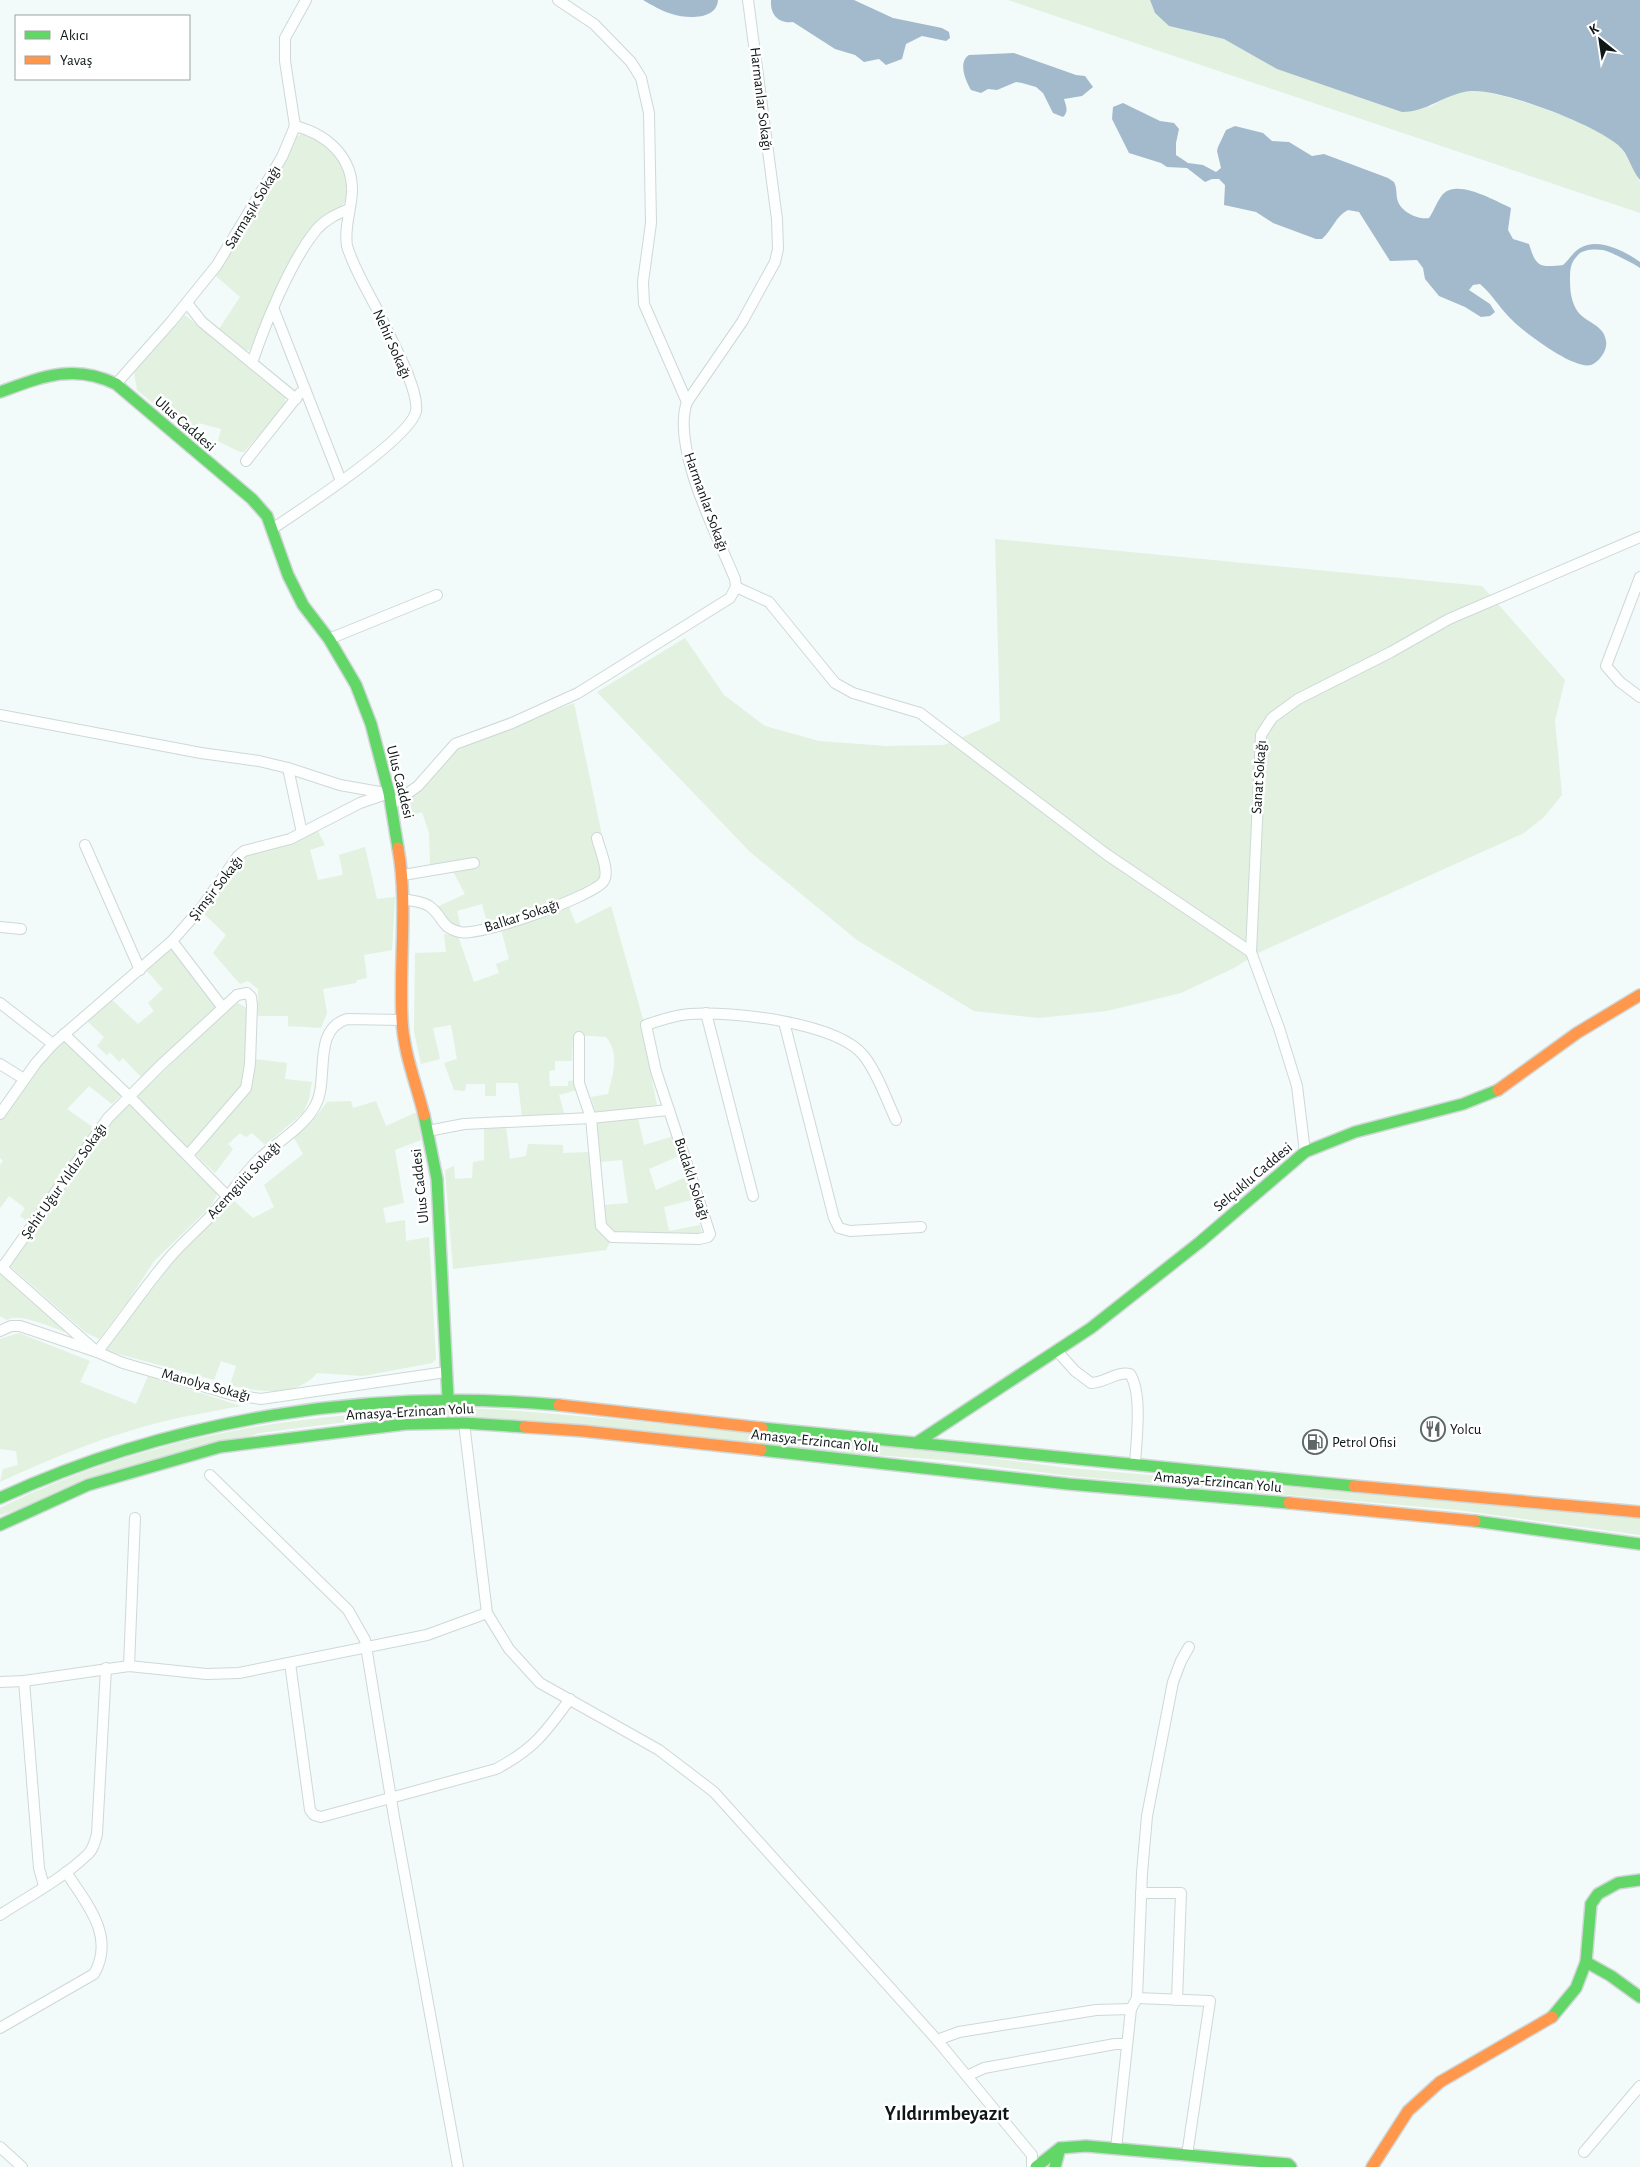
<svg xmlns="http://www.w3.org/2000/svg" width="1640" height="2167" viewBox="0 0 1640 2167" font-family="'Alegreya Sans',sans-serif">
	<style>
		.green { fill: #e2f1e0 }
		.water { fill: #a3bacc }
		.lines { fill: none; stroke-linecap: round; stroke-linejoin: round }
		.street-casing { stroke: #cfd8d7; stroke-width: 12 }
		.fast-casing { stroke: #cfd8d7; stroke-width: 14 }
		.slow-casing { stroke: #cfd8d7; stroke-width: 14 }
		.street { stroke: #fdfefe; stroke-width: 10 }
		.fast { stroke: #63d668; stroke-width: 11 }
		.slow { stroke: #ff974d; stroke-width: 11 }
		.labels { text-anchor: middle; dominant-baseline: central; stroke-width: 5; stroke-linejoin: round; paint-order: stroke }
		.street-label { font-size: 15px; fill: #0e1716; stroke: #fff }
		.poi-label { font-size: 15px; fill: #0e1716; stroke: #fff; text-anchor: start }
		.district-label { font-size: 20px; font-weight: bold; fill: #0e1716; stroke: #fff }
	</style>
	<rect width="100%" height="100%" fill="#f2fafa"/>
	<g class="green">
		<path d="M1008,0H1150L1155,13L1169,26L1224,39L1277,69L1430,107C1444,99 1455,92 1472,91C1500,90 1602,126 1620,147C1624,152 1639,177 1640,183C1640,193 1640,203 1640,213Z"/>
		<path d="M305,132C314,138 328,143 335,151C345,162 351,182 347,198C345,208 321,216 313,227C287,265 269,308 250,350L245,351L219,329L240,297L216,276L231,253L296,137Z"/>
		<path d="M185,315L285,397V405L244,452H240L218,441L221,429L199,423L194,437L137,390L134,372Z"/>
		<path d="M995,539L1482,586L1565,680L1555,721L1562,795L1544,817L1524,833L1258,953L1234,968L1181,993L1107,1011L1038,1018L974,1011L857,940L750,852L597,692L685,638L724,695L765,726L819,741L886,746L944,745L1000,721Z"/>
		<path d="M574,703L610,873C588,886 508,930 486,918L482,904L457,911L461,929L446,921L437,907L465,894L448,862L430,865L429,833L422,812L405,817V804L422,789L458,747Z"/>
		<path d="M318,831L325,845L310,850L318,880L343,875L339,855L365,847L377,899L395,897L392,950L364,955L367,978L357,980L356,983L323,989L327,1013L321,1028L288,1026V1016H258V989L248,981L240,984L213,953L226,935L203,913L244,856L288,844Z"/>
		<path d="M568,905L576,924L611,906L643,1019L641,1024L657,1105L596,1113L591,1097L608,1094C613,1074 620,1054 606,1037L575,1035L573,1037L572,1061H555V1070L549,1071L550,1086H568V1081L576,1080L577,1090L559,1095L565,1116L522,1117L518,1083H496V1096H485V1084H466L465,1091L454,1090L444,1063L457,1059L451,1025L433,1028L440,1059L421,1064L414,1032L415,953L446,952L444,934L458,936L474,982L499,973L496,964L509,959L501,929Z"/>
		<path d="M170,947L217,1007L141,1077L123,1058L119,1062L110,1052L107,1055L97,1046L104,1037L86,1020L111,999L138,1024L154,1011L148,1003L163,989L146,970Z"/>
		<path d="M238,1003L248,1009L246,1066L242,1087L187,1149L137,1097L231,1007Z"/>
		<path d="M65,1040L123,1093L112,1104L89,1086L67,1109L94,1128L31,1224L20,1216L25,1208L9,1196L0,1208V1165L3,1161L0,1158V1120L29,1078Z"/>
		<path d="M254,1059L287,1063L285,1079L312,1082L309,1099L303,1113L265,1145L252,1133L246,1137L240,1133L228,1144L233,1149L215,1173L196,1155L244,1096Z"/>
		<path d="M130,1101L217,1194L211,1206L154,1261L128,1301L99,1339L85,1332L10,1266L106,1126Z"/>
		<path d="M351,1101L353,1108L376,1101L386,1126L417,1112L421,1140L395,1150L404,1203L383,1208L386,1223L405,1220L406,1241L429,1237L436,1359L432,1363L363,1376L317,1373C297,1398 257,1392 230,1385L236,1366L221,1361L214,1380L104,1350L176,1259L233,1200L253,1218L274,1207L264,1185L303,1154L293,1136L318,1114L327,1102Z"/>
		<path d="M638,1118L644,1145L674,1136L679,1156L649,1169L656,1190L686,1177L692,1200L664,1207L669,1231L700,1225L702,1235H616L607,1229L603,1205L628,1203L622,1160L599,1162L596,1123Z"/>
		<path d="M506,1126L510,1159L526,1156L528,1144L563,1145V1153L591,1152L602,1234L610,1242L606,1250L453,1269L445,1170L454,1166L455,1179L472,1178L473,1162L484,1160V1127Z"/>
		<path d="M0,1273L68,1331L67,1333C54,1328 18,1312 7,1320L0,1316Z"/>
		<path d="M19,1333L90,1361L80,1382L136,1404L148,1376L241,1406C215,1411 190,1415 165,1421C108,1435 53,1457 0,1482L3,1469L18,1465L16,1451L0,1449V1339Z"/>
		<path d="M435,1407L508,1410L613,1419L959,1454L1068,1468L1640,1517V1535L1458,1510L1071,1476L945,1460L370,1419L259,1433L0,1515V1508C91,1463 194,1434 295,1421C341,1415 388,1412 435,1407Z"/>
	</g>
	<g class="water">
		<path d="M643,0H718C717,20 687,19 672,14C661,11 652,5 643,0Z"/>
		<path d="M771,0H854L893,18L942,28L949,32L950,38L946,41L922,36L906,44L902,59L886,65L879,59L864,62L855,55L835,49L793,22C778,24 770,14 771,0Z"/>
		<path d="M1150,0H1640V180C1631,170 1629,154 1618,145C1594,124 1502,89 1471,91C1446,93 1428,112 1402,112L1277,69L1224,39L1169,26L1155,13Z"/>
		<path d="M1014,53L1076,75L1085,76L1093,87L1082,96L1064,99C1066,106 1069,111 1063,117L1053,113L1043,93L1036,87L1022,83L1016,82L997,90L988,89L981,93L971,90C965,80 958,62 969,55Z"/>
		<path d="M1123,103L1160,121L1174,123L1179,129L1176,143V155L1188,163L1203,165L1216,172L1221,168L1217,151L1218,147L1226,130L1235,126L1263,133L1272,141L1289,142L1312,156L1324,154L1388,178L1394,182C1397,188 1396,192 1397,198C1399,211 1417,220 1429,218C1434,211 1437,201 1443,194C1458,179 1495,201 1511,208L1508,230L1513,239L1529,244C1536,266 1538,268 1563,265C1569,260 1573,252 1580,248C1598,237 1625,251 1640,262V268C1635,264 1609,251 1603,250C1595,249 1583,249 1578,255C1570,263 1570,270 1570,279C1570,291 1571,302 1578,312C1587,323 1604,325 1606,341C1608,350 1599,362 1591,365C1574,370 1522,331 1510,318C1499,307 1492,294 1480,284L1473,285L1469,290L1490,304L1495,312L1490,316L1481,317L1465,307L1439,296L1425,279L1423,268L1417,260L1390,261L1359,212L1348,210C1335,217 1333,229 1322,239H1316L1273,223L1256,212L1224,205L1225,185L1219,179H1212L1205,182L1187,168L1167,167L1161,163L1129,153L1112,119L1113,107Z"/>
	</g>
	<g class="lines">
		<defs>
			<g id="street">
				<path d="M558,0L594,24L631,62L641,78L649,113L651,223L643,282L644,304L687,402"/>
				<path d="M187,303L202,322L296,399"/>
				<path d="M274,310L341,481"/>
				<path d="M252,363C265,324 291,260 317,229C326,219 337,214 349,209"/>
				<path d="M116,384L171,322L217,265L282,157L295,126L285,61V38L306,0"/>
				<path d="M246,461L300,393"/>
				<path d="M272,529C299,511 411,438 416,411C419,392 397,350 388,332C376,303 356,276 347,246C344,227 351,211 352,192C353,157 327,134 295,126"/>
				<path d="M1640,577L1606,666L1620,682L1640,697"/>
				<path d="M736,587L769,602L835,683L853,693L920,713L1106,854L1251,952"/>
				<path d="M329,639L437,595"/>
				<path d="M0,715L201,753L259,761L288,768L340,785L385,793"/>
				<path d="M288,768L302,833"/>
				<path d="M391,805L418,786L455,744L512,723L578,693L730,598L736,587L735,579C717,535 671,447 687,402L742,322L775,262L778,249L777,219L748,0"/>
				<path d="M85,845L140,970"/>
				<path d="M403,875L474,863"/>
				<path d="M403,899C411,901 422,901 429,906C443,915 440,928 460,932C479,937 591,897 603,882C611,873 599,848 597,838"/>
				<path d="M0,927L21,929"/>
				<path d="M172,941L223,1008"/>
				<path d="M0,1003L53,1044"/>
				<path d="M706,1013L753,1196"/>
				<path d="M784,1022L834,1218L839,1228L850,1231L921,1227"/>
				<path d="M64,1034L129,1096L228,1197"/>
				<path d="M579,1037V1083L591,1118L601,1226L612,1237L699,1239L708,1237L710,1234L656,1071L646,1025C660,1020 675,1015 690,1014C731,1011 837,1022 864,1056C878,1074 886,1099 896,1120"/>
				<path d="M0,1064L24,1079"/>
				<path d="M0,1114L36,1063L53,1044L172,941L202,907L238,856L244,851L290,839L360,803L389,793"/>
				<path d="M428,1131L464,1124L591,1118L669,1110"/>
				<path d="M1305,1152L1297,1086L1279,1028L1251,952L1261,735L1272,718L1298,699L1391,652L1449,619L1640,537"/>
				<path d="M0,1266L97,1352L123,1363L233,1395L261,1399L446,1372"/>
				<path d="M2,1268L108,1118L161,1065L237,995L247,993L251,997L252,1005L250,1064L246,1088L188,1155"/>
				<path d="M0,1331L11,1326H20L97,1352C122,1321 145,1286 171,1256C185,1240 202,1226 216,1210C230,1195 241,1178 255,1163C273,1144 302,1130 315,1106C330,1080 311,1030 347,1019L402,1020"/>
				<path d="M1057,1351L1075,1371L1091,1383C1104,1383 1117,1371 1130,1374C1143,1394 1136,1442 1135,1465"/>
				<path d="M464,1423L487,1613L509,1649L540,1683L659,1750L714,1792L937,2040L1032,2155V2167"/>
				<path d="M210,1475L348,1610L365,1640L394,1817L458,2167"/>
				<path d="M290,1663L310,1810L314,1815L321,1817L496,1769C534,1749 545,1733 570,1699"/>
				<path d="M129,1666L135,1518"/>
				<path d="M24,1681L39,1868L44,1886"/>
				<path d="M0,1682L24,1681L129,1666L206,1674L239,1673L427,1635L487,1613"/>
				<path d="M1141,1893H1181L1177,2000"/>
				<path d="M0,1915C29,1896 62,1879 87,1855C93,1850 95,1842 97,1834L106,1668"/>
				<path d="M1137,1998L1210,2001L1187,2155"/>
				<path d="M0,2028L94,1974C116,1936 86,1903 66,1872"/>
				<path d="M937,2040L959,2032L1096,2010L1131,2009"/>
				<path d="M967,2076L984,2068L1115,2044H1127"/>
				<path d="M0,2147L22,2167"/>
				<path d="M1116,2149L1131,2009L1137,1998L1142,1873L1147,1816L1173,1682L1181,1661L1189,1647"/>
				<path d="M1584,2152L1640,2086"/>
			</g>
			<g id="fast">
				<path d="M0,392C41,377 74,363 116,384L252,499L267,516L288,575L303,605L329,639L356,685L371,724L389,793L398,848"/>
				<path d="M424,1115L437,1179L448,1399"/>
				<path d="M762,1428L1354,1486"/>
				<path d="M916,1443L1091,1328L1200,1242L1305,1152L1355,1132L1463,1104L1498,1090"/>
				<path d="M761,1450L1068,1484L1289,1503"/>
				<path d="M0,1498C174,1418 369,1388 559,1405"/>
				<path d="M1475,1521L1640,1544"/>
				<path d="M0,1525L88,1485L220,1447L406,1424L464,1423L525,1427"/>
				<path d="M1586,1962L1611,1976L1640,1997"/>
				<path d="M1552,2017L1576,1988L1586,1962L1591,1904L1598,1894L1618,1883L1640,1880"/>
				<path d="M1036,2167L1060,2148L1086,2146L1288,2164L1291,2167"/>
				<path d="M1055,2167L1060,2148"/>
			</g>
			<g id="slow">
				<path d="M398,848C408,902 399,963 402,1019C403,1051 416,1083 424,1115"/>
				<path d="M1498,1090L1577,1033L1640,995"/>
				<path d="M559,1405L762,1428"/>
				<path d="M525,1427L583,1431L761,1450"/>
				<path d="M1354,1486L1640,1512"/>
				<path d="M1289,1503L1475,1521"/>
				<path d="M1372,2167L1408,2111L1440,2082L1552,2017"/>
			</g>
		</defs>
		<use href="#street" class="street-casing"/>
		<use href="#fast" class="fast-casing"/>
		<use href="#slow" class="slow-casing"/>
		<use href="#street" class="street"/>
		<use href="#fast" class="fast"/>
		<use href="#slow" class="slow"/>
	</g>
	<defs>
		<symbol id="restaurant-ring" viewBox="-11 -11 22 22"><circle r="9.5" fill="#fff" stroke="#5e6666" stroke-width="1.5"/><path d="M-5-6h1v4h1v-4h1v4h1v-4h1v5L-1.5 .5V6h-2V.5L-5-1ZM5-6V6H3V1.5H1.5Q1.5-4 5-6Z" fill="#5e6666"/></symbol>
		<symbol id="fuel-ring" viewBox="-11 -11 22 22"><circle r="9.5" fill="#fff" stroke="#5e6666" stroke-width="1.5"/><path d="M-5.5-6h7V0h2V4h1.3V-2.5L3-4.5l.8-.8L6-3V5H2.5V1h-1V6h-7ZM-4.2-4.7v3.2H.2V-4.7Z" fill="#5e6666"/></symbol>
	</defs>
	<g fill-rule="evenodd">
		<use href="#restaurant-ring" x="1419" y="1415" width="28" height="28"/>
		<use href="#fuel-ring" x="1301" y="1428" width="28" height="28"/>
	</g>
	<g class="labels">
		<g class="street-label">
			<text transform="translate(761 99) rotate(83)">Harmanlar Sokağı</text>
			<text transform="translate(253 207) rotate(-59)">Sarmaşık Sokağı</text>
			<text transform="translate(392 344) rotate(66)">Nehir Sokağı</text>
			<text transform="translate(185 424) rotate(41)">Ulus Caddesi</text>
			<text transform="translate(706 502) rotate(70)">Harmanlar Sokağı</text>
			<text transform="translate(1259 777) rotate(-86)">Sanat Sokağı</text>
			<text transform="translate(400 782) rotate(76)">Ulus Caddesi</text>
			<text transform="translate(216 888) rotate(-52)">Şimşir Sokağı</text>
			<text transform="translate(522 916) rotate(-18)">Balkar Sokağı</text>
			<text transform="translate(1253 1177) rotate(-40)">Selçuklu Caddesi</text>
			<text transform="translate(692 1179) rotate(72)">Budaklı Sokağı</text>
			<text transform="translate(244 1180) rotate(-47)">Acemgülü Sokağı</text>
			<text transform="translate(64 1181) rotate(-55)">Şehit Uğur Yıldız Sokağı</text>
			<text transform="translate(420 1186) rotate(-96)">Ulus Caddesi</text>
			<text transform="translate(206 1385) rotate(15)">Manolya Sokağı</text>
			<text transform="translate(410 1412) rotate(-3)">Amasya-Erzincan Yolu</text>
			<text transform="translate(815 1441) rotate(6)">Amasya-Erzincan Yolu</text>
			<text transform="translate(1218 1482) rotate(5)">Amasya-Erzincan Yolu</text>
		</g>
		<g class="poi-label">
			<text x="1450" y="1429">Yolcu</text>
			<text x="1332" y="1442">Petrol Ofisi</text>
		</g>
		<g class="district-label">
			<text x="947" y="2114">Yıldırımbeyazıt</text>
		</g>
	</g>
	<rect x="15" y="15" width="175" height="65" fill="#ffffff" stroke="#9fa2a2"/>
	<rect x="25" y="31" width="25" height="8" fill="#63d668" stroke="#9fa2a2"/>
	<text x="60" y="40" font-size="15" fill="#0e1716">Akıcı</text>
	<rect x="25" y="56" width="25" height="8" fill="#ff974d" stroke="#9fa2a2"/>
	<text x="60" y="65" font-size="15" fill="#0e1716">Yavaş</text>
	<g transform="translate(1600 40) rotate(330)" stroke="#ffffff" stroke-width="4" paint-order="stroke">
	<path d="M0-4L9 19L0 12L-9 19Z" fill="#0e1716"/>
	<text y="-8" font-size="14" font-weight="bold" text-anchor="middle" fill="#0e1716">K</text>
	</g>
</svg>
